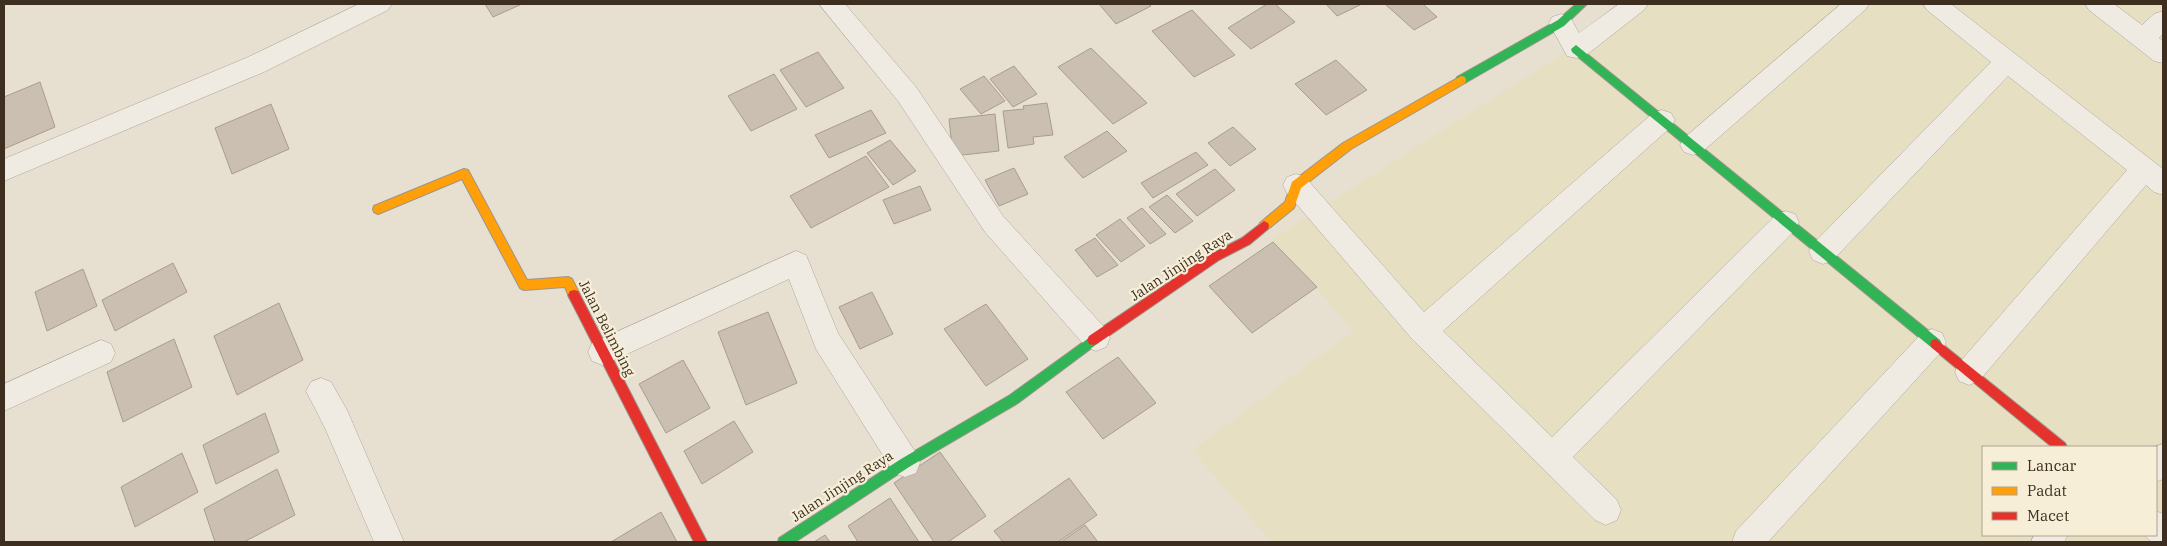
<svg xmlns="http://www.w3.org/2000/svg" width="2167" height="546" viewBox="0 0 2167 546" font-family="'IBM Plex Serif',serif">
	<style>
		.farmland { fill: #e6dfc2; fill-rule: evenodd }
		.building { fill: #cbbfb2; stroke: #a89c90 }
		.lines { fill: none; stroke-linecap: round; stroke-linejoin: round }
		.street-casing { stroke: #ada599; stroke-width: 1 }
		.fast-casing { stroke: #9c958a; stroke-width: 2 }
		.slow-casing { stroke: #9c958a; stroke-width: 2 }
		.jam-casing { stroke: #9c958a; stroke-width: 2 }
		.street { fill: #efebe3; fill-rule: evenodd }
		.fast { fill: #30b455; fill-rule: evenodd }
		.slow { fill: #ff9f0a; fill-rule: evenodd }
		.jam { fill: #e5322d; fill-rule: evenodd }
		.labels { text-anchor: middle; dominant-baseline: central; stroke-width: 4.5; stroke-linejoin: round; paint-order: stroke }
		.street-label { font-size: 14px; fill: #3d2e20; stroke: #f7eed8 }
	</style>
	<rect width="100%" height="100%" fill="#e7e0d1"/>
	<path class="farmland" d="M1641,4H2163V542H1271L1192,450L1354,331L1272,239ZM1983,447H2156V535H1983Z"/>
	<g class="building">
		<path d="M485,4H522L493,17Z"/>
		<path d="M1099,4H1149L1151,6L1116,24Z"/>
		<path d="M1267,4H1275L1295,22L1251,49L1228,28Z"/>
		<path d="M1326,4H1362L1337,16Z"/>
		<path d="M1385,4H1423L1437,17L1414,30Z"/>
		<path d="M1192,10L1235,55L1194,77L1152,31Z"/>
		<path d="M1091,48L1147,103L1113,124L1058,67Z"/>
		<path d="M818,52L844,88L806,107L780,70Z"/>
		<path d="M1336,60L1367,90L1326,115L1295,84Z"/>
		<path d="M1014,66L1037,94L1013,107L990,79Z"/>
		<path d="M774,74L797,109L751,131L728,96Z"/>
		<path d="M984,76L1005,101L981,114L960,89Z"/>
		<path d="M40,82L55,127L4,149V97Z"/>
		<path d="M1047,103L1053,135L1033,137L1034,144L1008,148L1003,111L1024,109L1023,106Z"/>
		<path d="M271,104L289,149L232,174L215,128Z"/>
		<path d="M871,110L886,133L829,158L815,135Z"/>
		<path d="M995,114L999,151L953,156L949,119Z"/>
		<path d="M1233,127L1256,149L1230,166L1208,143Z"/>
		<path d="M1107,131L1127,151L1083,178L1064,157Z"/>
		<path d="M890,140L916,171L893,185L867,153Z"/>
		<path d="M1196,152L1208,165L1153,198L1141,183Z"/>
		<path d="M866,156L889,187L811,228L790,196Z"/>
		<path d="M1014,168L1028,194L999,206L985,180Z"/>
		<path d="M1215,169L1235,190L1197,216L1176,194Z"/>
		<path d="M920,186L931,210L894,224L883,200Z"/>
		<path d="M1167,195L1193,221L1175,233L1149,207Z"/>
		<path d="M1142,208L1166,234L1150,244L1127,218Z"/>
		<path d="M1120,219L1145,246L1121,262L1096,235Z"/>
		<path d="M1095,238L1118,265L1097,277L1075,250Z"/>
		<path d="M1273,242L1317,287L1252,333L1209,286Z"/>
		<path d="M173,263L187,292L115,331L102,300Z"/>
		<path d="M83,269L97,306L47,331L35,292Z"/>
		<path d="M872,292L893,334L860,349L839,307Z"/>
		<path d="M279,303L303,360L237,395L214,336Z"/>
		<path d="M986,304L1028,359L986,386L944,329Z"/>
		<path d="M768,312L797,383L746,405L718,332Z"/>
		<path d="M174,339L192,387L123,422L107,372Z"/>
		<path d="M1118,357L1156,403L1103,439L1066,392Z"/>
		<path d="M683,360L710,408L666,433L639,384Z"/>
		<path d="M265,413L279,452L216,484L203,445Z"/>
		<path d="M734,421L753,452L702,484L684,451Z"/>
		<path d="M940,452L986,516L948,542H934L894,483Z"/>
		<path d="M182,453L198,492L135,527L121,487Z"/>
		<path d="M277,469L295,515L244,542H215L204,509Z"/>
		<path d="M1069,478L1097,515L1058,542H1003L994,531Z"/>
		<path d="M890,498L919,542H858L848,526Z"/>
		<path d="M661,512L677,542H611Z"/>
		<path d="M1085,525L1098,542H1061Z"/>
		<path d="M825,535L830,542H814Z"/>
	</g>
	<g class="lines">
		<defs>
			<g id="street">
				<path d="M359,4H392L388,10L264,72L4,181V159L246,58Z"/>
				<path d="M819,4H845L916,87L1003,216L1106,329L1110,338L1106,347L1096,351L1086,347L985,232L898,101Z"/>
				<path d="M1619,4H1648L1644,10L1585,56L1576,58L1567,56L1549,23L1552,17L1561,14L1570,17L1579,33Z"/>
				<path d="M1841,4H1869L1865,10L1702,152L1693,155L1684,152L1680,145L1684,138Z"/>
				<path d="M1923,4H1951L2163,169V195L2154,192L2146,185L1979,381L1969,385L1959,381L1955,372L1959,363L2127,170L2008,76L1833,260L1823,264L1813,260L1809,252L1813,244L1991,62L1927,10Z"/>
				<path d="M2085,4H2114L2142,25L2154,14L2163,11V34L2159,38L2163,41V63L2154,61L2089,10Z"/>
				<path d="M1662,110L1671,113L1675,120L1671,127L1443,331L1552,437L1777,214L1786,211L1795,214L1799,222L1795,230L1573,457L1617,500L1621,510L1617,520L1606,525L1595,520L1413,340L1287,193L1283,185L1287,177L1296,174L1305,177L1424,312L1653,113Z"/>
				<path d="M796,251L806,255L838,333L916,453L920,463L916,473L905,477L894,473L816,349L789,279L612,361L602,365L592,361L588,352L592,343Z"/>
				<path d="M1932,329L1942,333L1946,342L1942,351L1768,542H1732L1736,531L1922,333Z"/>
				<path d="M101,340L111,344L115,353L111,362L4,411V384Z"/>
				<path d="M321,378L331,382L347,410L404,542H374L325,428L306,391L311,382Z"/>
				<path d="M2163,444V479L2156,482L2154,447Z"/>
				<path d="M2156,511L2163,514V542H2152L2144,535H2156Z"/>
				<path d="M2034,535H2068L2064,542H2031Z"/>
			</g>
			<g id="fast">
				<path d="M1576,4H1587L1564,26L1465,83H1457L1456,80L1457,77L1558,20Z"/>
				<path d="M1576,45L1940,340L1942,344L1940,348L1936,349L1932,348L1572,52L1571,49Z"/>
				<path d="M1093,335L1097,336L1099,340L1097,344L1018,403L909,467L795,542H778L779,538L901,459L1010,395Z"/>
			</g>
			<g id="slow">
				<path d="M1461,76L1465,77L1466,80L1465,83L1351,149L1301,188L1294,208L1268,229H1260L1259,226L1260,223L1285,202L1292,182L1343,143Z"/>
				<path d="M464,169L468,170L527,280L568,277L572,279L580,295L578,299L574,300L570,299L565,287L524,290L520,288L462,179L378,214L374,212L373,209L374,206Z"/>
			</g>
			<g id="jam">
				<path d="M1264,221L1268,223L1269,226L1268,229L1250,244L1219,260L1097,344L1093,345L1089,344L1087,340L1089,336L1211,254L1242,238Z"/>
				<path d="M574,290L578,291L707,542H694L570,299L568,295L570,291Z"/>
				<path d="M1936,339L2065,443L2067,447H2052L1932,348L1930,344L1932,340Z"/>
			</g>
		</defs>
		<use href="#street" class="street-casing"/>
		<use href="#fast" class="fast-casing"/>
		<use href="#slow" class="slow-casing"/>
		<use href="#jam" class="jam-casing"/>
		<use href="#street" class="street"/>
		<use href="#fast" class="fast"/>
		<use href="#slow" class="slow"/>
		<use href="#jam" class="jam"/>
	</g>
	<g class="labels">
		<g class="street-label">
			<text transform="translate(1181 265) rotate(-33)">Jalan Jinjing Raya</text>
			<text transform="translate(607 328) rotate(63)">Jalan Belimbing</text>
			<text transform="translate(842 486) rotate(-33)">Jalan Jinjing Raya</text>
		</g>
	</g>
	<rect width="2167" height="546" fill="none" stroke="#3d2e20" stroke-width="10"/>
	<rect x="1982" y="446" width="175" height="90" fill="#f7eed8" stroke="#ada18e"/>
	<rect x="1992" y="462" width="25" height="8" fill="#30b455" stroke="#ada18e"/>
	<text x="2027" y="471" font-size="15" fill="#3d2e20">Lancar</text>
	<rect x="1992" y="487" width="25" height="8" fill="#ff9f0a" stroke="#ada18e"/>
	<text x="2027" y="496" font-size="15" fill="#3d2e20">Padat</text>
	<rect x="1992" y="512" width="25" height="8" fill="#e5322d" stroke="#ada18e"/>
	<text x="2027" y="521" font-size="15" fill="#3d2e20">Macet</text>
</svg>
